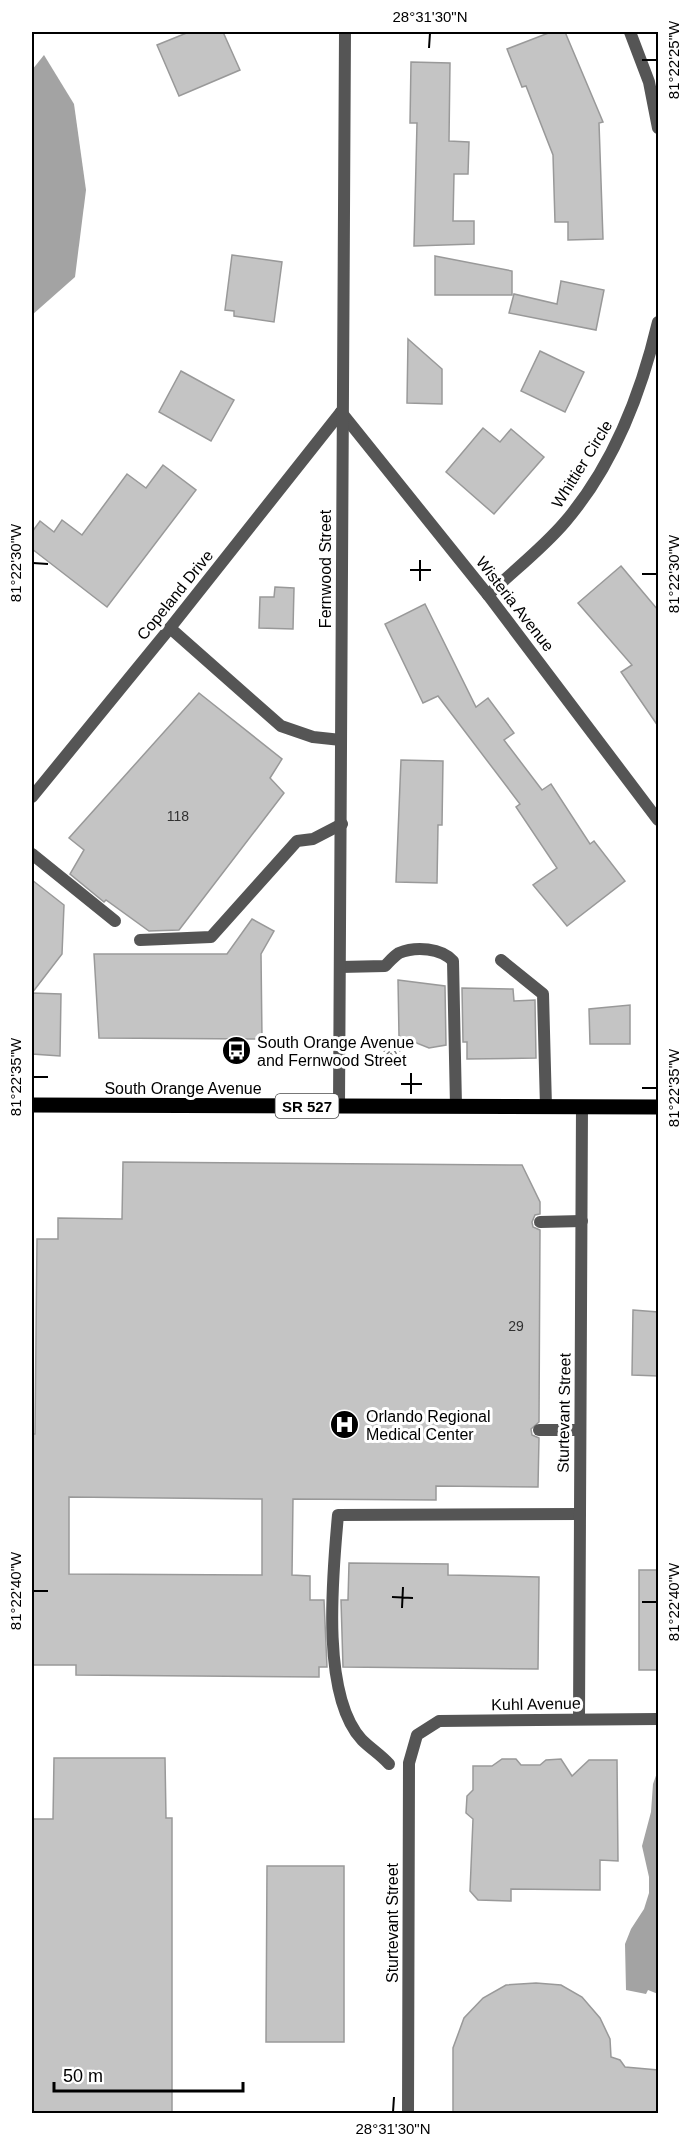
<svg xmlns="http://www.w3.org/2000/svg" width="690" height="2145" viewBox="0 0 690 2145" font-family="Arial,sans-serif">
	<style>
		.water { fill: #a3a3a3 }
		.building { fill: #c4c4c4; stroke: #999; stroke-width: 1.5; fill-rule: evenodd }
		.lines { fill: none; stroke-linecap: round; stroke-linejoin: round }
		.path { stroke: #777; stroke-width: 4; stroke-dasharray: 1.5 3; stroke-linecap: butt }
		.lane { stroke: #555; stroke-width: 12 }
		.street { stroke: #555; stroke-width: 12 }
		.primary { stroke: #000; stroke-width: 15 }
		.ticks { fill: none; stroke: #000; stroke-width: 2 }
		.labels { text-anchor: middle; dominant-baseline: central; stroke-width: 6; stroke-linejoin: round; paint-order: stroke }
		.number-label { font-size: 14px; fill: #313131 }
		.shield { fill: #fff; stroke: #4c4c4c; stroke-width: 1.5 }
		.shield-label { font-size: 15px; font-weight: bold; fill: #000 }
		.street-label { font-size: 16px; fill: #000; stroke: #fff }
		.poi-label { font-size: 16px; fill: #000; stroke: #fff; text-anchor: start }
		.neatline { fill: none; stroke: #000; stroke-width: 2 }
		.ticks-label { font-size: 15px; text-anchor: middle; fill: #000 }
	</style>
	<rect width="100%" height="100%" fill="#fff"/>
	<g class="water">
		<path d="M44,55L74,104L86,190L75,277L32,315V70Z"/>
		<path d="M658,1770V1994L648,1990L646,1994L626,1990L625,1944L631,1929L644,1909L649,1893V1877L642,1846L651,1812L653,1784Z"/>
	</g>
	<g class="building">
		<path d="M189,32H223L240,70L179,96L157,45Z"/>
		<path d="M551,32H565L603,122L599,123L603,239L568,240V222H555L553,155L526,86L522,87L507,49Z"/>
		<path d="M411,62L450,63L449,141L469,142L468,174H454L453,221H474V244L414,246L417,123H410Z"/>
		<path d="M232,255L282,262L274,322L234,316V311L225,310Z"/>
		<path d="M435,256L512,271V295H435Z"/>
		<path d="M561,281L604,290L596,330L509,313L514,294L557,304Z"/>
		<path d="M408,339L442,369V404L407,403Z"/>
		<path d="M540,351L584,372L565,412L521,391Z"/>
		<path d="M181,371L234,400L211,441L159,412Z"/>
		<path d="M483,428L500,442L511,429L544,457L494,514L446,472Z"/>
		<path d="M163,465L196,490L107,607L32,549V532L40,521L54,532L62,520L82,535L127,474L146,488Z"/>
		<path d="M621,566L658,610V726L621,672L632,665L578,603Z"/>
		<path d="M275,587L294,588L293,629L259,628L260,597H274Z"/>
		<path d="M425,604L476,707L488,698L514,733L504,740L542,790L551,784L590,844L594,841L625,881L567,926L533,885L557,868L516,807L520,804L438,696L423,703L385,624Z"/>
		<path d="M199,693L282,759L270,778L284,793L179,930L149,931L106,900L104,902L70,874L84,850L69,838Z"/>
		<path d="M401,760L443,761L442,825H438L437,883L396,882Z"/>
		<path d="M32,880L64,905L62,954L32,993Z"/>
		<path d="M252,919L274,931L261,954L262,1039L99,1038L94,954H227Z"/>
		<path d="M398,980L445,986L446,1045L429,1048L399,1036Z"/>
		<path d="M462,988L513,989L514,1001L535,1000L536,1058L467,1059V1042H463Z"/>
		<path d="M32,993L61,994L60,1056L32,1054Z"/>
		<path d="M630,1005V1044H590L589,1009Z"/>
		<path d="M123,1162L522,1165L540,1202V1214L535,1215L532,1222L533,1227L540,1230L539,1422L531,1429L532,1435L539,1438L538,1487L436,1486V1500L293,1499L292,1575L310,1576V1600H324L327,1667H319V1677L76,1675V1665H32V1434H35L37,1239H58V1218L122,1219ZM69,1497L262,1499V1575L69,1574Z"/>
		<path d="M633,1310L658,1312V1376L632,1375Z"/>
		<path d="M349,1563L448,1564V1575L539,1577L538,1669L343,1667L341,1600H348Z"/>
		<rect x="639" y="1570" width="19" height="100"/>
		<path d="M54,1758H165L166,1818H172V2114H32V1819H53Z"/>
		<path d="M502,1759H516L521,1765H540L546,1760L561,1759L572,1776L589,1760H617L618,1861L600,1860V1890L511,1889V1901L478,1900L470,1891L473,1819L466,1813L467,1796L473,1790V1766H492Z"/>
		<path d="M267,1866H344V2042H266Z"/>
		<path d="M536,1983L561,1985L582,1997L600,2018L610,2039L611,2057L620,2060L625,2067L658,2070V2114H453V2048L464,2018L483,1998L506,1985Z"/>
	</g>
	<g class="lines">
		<g class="path">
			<path d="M371,1047C385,1047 390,1052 394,1064"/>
			<path d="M391,1055L411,1042"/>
		</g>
		<g class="lane">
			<path d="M170,628L281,726L313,737L341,740"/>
			<path d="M32,854L115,921"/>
			<path d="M140,940L211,937L297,841L313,839L342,824"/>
			<path d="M501,960L543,994L546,1107"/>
			<path d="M340,967L385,966C389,962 394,956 399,953C416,946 441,948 453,961L456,1106"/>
			<path d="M540,1222L582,1221"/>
			<path d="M539,1430H580"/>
			<path d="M389,1764C381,1755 370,1748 362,1740C320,1695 333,1572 338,1515L580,1514"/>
		</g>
		<g class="street">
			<path d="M630,32L649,82L658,128"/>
			<path d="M341,412L488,595L658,820"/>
			<path d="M488,595C513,571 542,549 565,522C614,465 641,394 658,322"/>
			<path d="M32,797L170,628L341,412"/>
			<path d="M339,1106L345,32"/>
			<path d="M579,1719L582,1106"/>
			<path d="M408,2114L409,1763L417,1735L439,1721L658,1719"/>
		</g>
		<path class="primary" d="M32,1105L658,1107"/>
	</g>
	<path class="ticks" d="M429,48L430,33M642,60H657M33,563L48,564M410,570H431M642,574H657M420,581V560M33,1077H48M401,1084H422M642,1088H657M411,1094V1073M33,1591H48M392,1597L413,1598M642,1602H657M402,1608L403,1587M393,2112L394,2097"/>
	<defs>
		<symbol id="bus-disc" viewBox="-11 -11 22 22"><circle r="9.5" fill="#000" stroke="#fff"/><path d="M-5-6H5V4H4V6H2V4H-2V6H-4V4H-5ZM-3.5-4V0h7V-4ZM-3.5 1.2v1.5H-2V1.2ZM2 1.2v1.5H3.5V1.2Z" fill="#fff"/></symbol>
		<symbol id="hospital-disc" viewBox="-11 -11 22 22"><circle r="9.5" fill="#000" stroke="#fff"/><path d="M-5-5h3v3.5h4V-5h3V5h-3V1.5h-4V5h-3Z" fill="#fff"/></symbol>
	</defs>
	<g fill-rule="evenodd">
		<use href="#bus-disc" x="220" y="1034" width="33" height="33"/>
		<use href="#hospital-disc" x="328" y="1408" width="33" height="33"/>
	</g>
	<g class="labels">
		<g class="number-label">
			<text x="178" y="816">118</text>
			<text x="516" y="1326">29</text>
		</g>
		<rect class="shield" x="275.5" y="1094" width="63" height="24" rx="4.5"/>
		<g class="shield-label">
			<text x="307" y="1106">SR 527</text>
		</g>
		<g class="street-label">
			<text transform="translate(582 464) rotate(-58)">Whittier Circle</text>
			<text transform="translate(325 569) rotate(-90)">Fernwood Street</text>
			<text transform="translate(175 595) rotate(-51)">Copeland Drive</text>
			<text transform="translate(515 604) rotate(52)">Wisteria Avenue</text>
			<text x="183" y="1088">South Orange Avenue</text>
			<text transform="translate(564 1413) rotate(-89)">Sturtevant Street</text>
			<text transform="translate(536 1704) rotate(-1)">Kuhl Avenue</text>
			<text transform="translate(392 1923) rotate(-90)">Sturtevant Street</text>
		</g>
		<g class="poi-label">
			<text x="257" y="1042">South Orange Avenue<tspan x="257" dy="18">and Fernwood Street</tspan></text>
			<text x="366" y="1416">Orlando Regional<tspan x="366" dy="18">Medical Center</tspan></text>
		</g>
	</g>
	<rect width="690" height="2145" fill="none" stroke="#ffffff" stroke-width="66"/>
	<path d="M54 2082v9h189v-9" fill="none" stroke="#000000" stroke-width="3"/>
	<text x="63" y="2082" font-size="18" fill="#000000" stroke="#ffffff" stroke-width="4.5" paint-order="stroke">50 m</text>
	<rect x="33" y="33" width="624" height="2079" class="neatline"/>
	<g class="ticks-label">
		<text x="430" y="22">28°31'30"N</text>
		<text transform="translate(674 60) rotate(-90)" y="5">81°22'25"W</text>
		<text transform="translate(16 563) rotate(-90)" y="5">81°22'30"W</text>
		<text transform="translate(674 574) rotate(-90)" y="5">81°22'30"W</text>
		<text transform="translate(16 1077) rotate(-90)" y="5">81°22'35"W</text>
		<text transform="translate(674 1088) rotate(-90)" y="5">81°22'35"W</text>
		<text transform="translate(16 1591) rotate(-90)" y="5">81°22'40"W</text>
		<text transform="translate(674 1602) rotate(-90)" y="5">81°22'40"W</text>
		<text x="393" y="2134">28°31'30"N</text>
	</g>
</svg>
